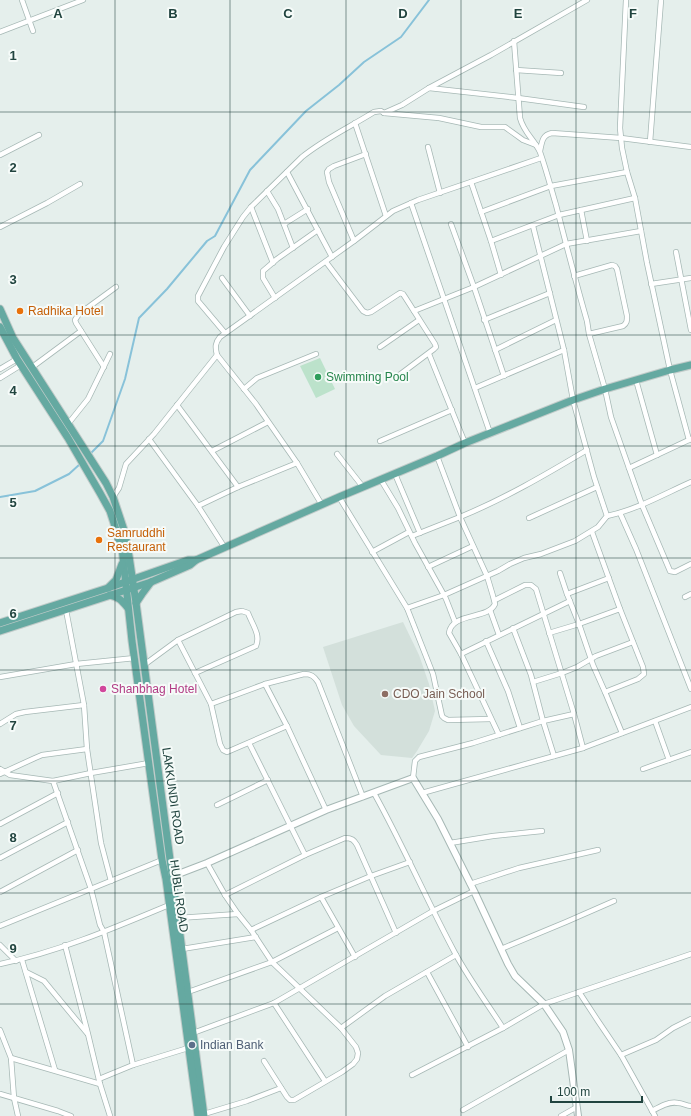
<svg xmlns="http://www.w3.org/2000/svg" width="691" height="1116" viewBox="0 0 691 1116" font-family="Arial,sans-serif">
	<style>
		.built { fill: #d3e0db }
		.green { fill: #bce2cb }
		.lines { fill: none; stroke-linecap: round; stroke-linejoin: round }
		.stream { stroke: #88c2d9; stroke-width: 2 }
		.minor-casing { stroke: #a6b8b5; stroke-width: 6 }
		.tertiary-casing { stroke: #a6b8b5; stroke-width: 8 }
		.primary-casing { stroke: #c1cbc9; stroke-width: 9 }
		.minor { stroke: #fff; stroke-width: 4.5 }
		.tertiary { stroke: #fff; stroke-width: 6 }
		.primary { stroke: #65a9a1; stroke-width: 7 }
		.grid { fill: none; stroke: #21443f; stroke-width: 1; stroke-opacity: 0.55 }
		.food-dot { fill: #e8710a; stroke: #f6fbf9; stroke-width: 1.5 }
		.leisure-dot { fill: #2e9e5b; stroke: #f6fbf9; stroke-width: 1.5 }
		.hotel-dot { fill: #d1479c; stroke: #f6fbf9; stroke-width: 1.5 }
		.education-dot { fill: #8d6e63; stroke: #f6fbf9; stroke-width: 1.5 }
		.service-dot { fill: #5c6f8a; stroke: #f6fbf9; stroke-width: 1.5 }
		.labels { text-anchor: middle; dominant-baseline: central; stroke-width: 4; stroke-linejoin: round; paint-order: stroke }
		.food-label { font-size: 12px; fill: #c56008; stroke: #f6fbf9; text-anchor: start }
		.leisure-label { font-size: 12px; fill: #27864d; stroke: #f6fbf9; text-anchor: start }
		.hotel-label { font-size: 12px; fill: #b23c85; stroke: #f6fbf9; text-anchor: start }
		.education-label { font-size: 12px; fill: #785e54; stroke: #f6fbf9; text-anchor: start }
		.street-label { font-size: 12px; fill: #21443f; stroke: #f6fbf9 }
		.service-label { font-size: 12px; fill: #4e5e75; stroke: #f6fbf9; text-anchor: start }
		.grid-label { font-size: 13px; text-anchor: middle; font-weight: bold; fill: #21443f; stroke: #f6fbf9; stroke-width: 4; stroke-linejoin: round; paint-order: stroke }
	</style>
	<rect width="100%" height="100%" fill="#e5efec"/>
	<path class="built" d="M403,622L419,655L429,684L435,711L429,731L417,751L412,758L381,755L354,726L342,705L323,647Z"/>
	<path class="green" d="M320,358L335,389L316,398L300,366Z"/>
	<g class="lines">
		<g class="stream">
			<path d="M83,461L103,441L125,379L139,318L167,289L207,241L215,236L250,170L306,111L339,85L364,62L401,37L429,0"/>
			<path d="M0,497L35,491L69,474L80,464"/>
		</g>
		<defs>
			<g id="minor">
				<path d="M22,0L33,31"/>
				<path d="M626,0L620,128L622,148L627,172L635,198L647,263L670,370L689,440"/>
				<path d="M0,32L83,0"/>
				<path d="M514,41L520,118C524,133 534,139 540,152C546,169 551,188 556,205C566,244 576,283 587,321L589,334L605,389L611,417L642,505L670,571L675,572L691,564"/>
				<path d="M516,70L561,73"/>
				<path d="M429,88L518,98L584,107"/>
				<path d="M384,113L439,118L481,127H505L523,140L536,145"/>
				<path d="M355,123L386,216"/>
				<path d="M650,142L661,0"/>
				<path d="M428,147L440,193"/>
				<path d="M540,151C542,142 542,135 552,133L621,138L691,147"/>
				<path d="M0,155L39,135"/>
				<path d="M287,172L332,257"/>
				<path d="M471,182L491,241L559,215L635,198"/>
				<path d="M267,191L278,209L293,248"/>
				<path d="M411,203L490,433"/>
				<path d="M251,207L273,263"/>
				<path d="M581,210L587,241"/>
				<path d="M481,212L551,186L627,172"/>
				<path d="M284,224L308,209"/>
				<path d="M451,224L474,287L504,376"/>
				<path d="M0,227L47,203L80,184"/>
				<path d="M354,241L329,182L327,172L329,169L334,166L366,154"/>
				<path d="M491,241L501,275"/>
				<path d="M676,252L691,330"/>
				<path d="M326,262L363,311L367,313L371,312L397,295L400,293L403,294L405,297L435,344L436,347L434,349L398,376"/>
				<path d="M574,276L612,265L615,266L617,269L627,316C627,321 627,323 623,326L589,334"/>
				<path d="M222,278L250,316"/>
				<path d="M651,284L691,278"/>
				<path d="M275,298L263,278V271L277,259L318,230"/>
				<path d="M414,311L474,287L566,244L641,231"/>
				<path d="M484,320L550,293"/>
				<path d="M225,333L198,301V296L224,247L243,217L251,207L302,157C324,139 350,127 374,112L381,111L384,113L402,105L429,88L491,55L587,0"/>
				<path d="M380,347L419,320"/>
				<path d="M495,350L556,320"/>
				<path d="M429,354L465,443"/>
				<path d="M104,367L76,323L75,320L79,314L116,287"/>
				<path d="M31,368L81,331"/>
				<path d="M0,369L17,359"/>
				<path d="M0,378L21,365"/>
				<path d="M636,380L657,455"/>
				<path d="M475,388L564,350"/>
				<path d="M244,389L257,378L316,354"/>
				<path d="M177,405L238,487"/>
				<path d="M68,424L88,399L110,354"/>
				<path d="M149,439L198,506L225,548"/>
				<path d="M380,441L452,410"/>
				<path d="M212,451L268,422"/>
				<path d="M337,454L363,487"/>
				<path d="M629,468L691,439"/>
				<path d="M395,474L420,533"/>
				<path d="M381,480L398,508L415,543L444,595L498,571L510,564L524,558L541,554L575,541L598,527L607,516L594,477L573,400L564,350L533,226"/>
				<path d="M113,497L119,488L126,464L154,434L217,355"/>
				<path d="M339,497L407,608L433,674L442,716L444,718L448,720L491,719"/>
				<path d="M322,505L297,463L256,404L217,355C215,347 215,343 220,337L354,241L393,211L418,200L541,158"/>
				<path d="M198,506L238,487L297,463"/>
				<path d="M620,513L636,549L691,689"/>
				<path d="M607,516C636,510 664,494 691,482"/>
				<path d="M529,518L597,487"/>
				<path d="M592,532L620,609"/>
				<path d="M412,536L460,517L437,456"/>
				<path d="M372,552L409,532"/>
				<path d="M428,567L473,546"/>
				<path d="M560,573L567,594L579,624L593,665L605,692L622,733"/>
				<path d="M567,594L609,578"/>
				<path d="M685,597L691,594"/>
				<path d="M495,600L525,585H531L536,589L574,714L543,721L554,756"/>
				<path d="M407,608L444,595L446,599L455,622"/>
				<path d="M66,610L84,705L87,749L101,843L111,881"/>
				<path d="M490,610L499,635"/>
				<path d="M549,633L579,624L620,609L643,667L644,674L638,679L605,692"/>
				<path d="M178,640L211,704L265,684L304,674C311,674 314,676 318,682L363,797"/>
				<path d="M486,641L508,691L520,728"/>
				<path d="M461,654L570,601"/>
				<path d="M144,665L178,640L236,612L242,611L248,613C252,624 261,635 256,646L195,673"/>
				<path d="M0,677L76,664L135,658"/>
				<path d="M533,682L562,673L577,667L596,656L633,642"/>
				<path d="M265,684L287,726L326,810"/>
				<path d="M211,704L220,744L223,750L227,752L287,726"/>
				<path d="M574,714L583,748"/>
				<path d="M655,721L669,760"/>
				<path d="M0,724L16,714L25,712L84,705"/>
				<path d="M499,735L461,654L449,633C452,612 488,620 495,604L493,596L487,576L460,517C504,499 545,475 587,450"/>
				<path d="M249,743L305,855"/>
				<path d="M0,769L10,775L53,781L91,889L100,925L104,932L133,1065"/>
				<path d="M643,769L691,752"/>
				<path d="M0,774L35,758L42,755L87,749"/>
				<path d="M413,778L415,761L419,757L473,743L543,721L531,675L513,628"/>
				<path d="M53,781L91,773L149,763"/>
				<path d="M374,793C403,845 427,901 455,953C469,979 487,1003 503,1028"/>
				<path d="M422,793L583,748L691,707"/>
				<path d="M217,805L268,780"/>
				<path d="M0,824L58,793"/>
				<path d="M450,843L493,836L542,831"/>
				<path d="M0,858L68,822"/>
				<path d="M207,863L225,895L238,914L251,930L272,962L341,1028L356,1047L358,1053L357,1059L353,1064L342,1072L294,1100H290L287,1097L264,1061"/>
				<path d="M470,884L519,868L598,850"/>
				<path d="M0,892L78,850"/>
				<path d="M225,895L305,855L345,838C352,838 354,840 357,845L396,933"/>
				<path d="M321,897L355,957"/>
				<path d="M178,918L238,914"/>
				<path d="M0,926L162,860"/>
				<path d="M251,930L321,897L371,876L410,862"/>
				<path d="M0,945L16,961"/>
				<path d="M65,945L88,1034L100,1084L110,1116"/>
				<path d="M182,949L256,937"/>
				<path d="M501,949L566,922L614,901"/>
				<path d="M22,960L55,1070"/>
				<path d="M0,964C58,952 114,928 169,905"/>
				<path d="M26,972L44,981L87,1033"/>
				<path d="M427,972L468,1047"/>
				<path d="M188,992L272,962L338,928"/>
				<path d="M579,992L598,1021L621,1055L655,1116"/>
				<path d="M274,1003L325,1081"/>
				<path d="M341,1028L385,996L456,955"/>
				<path d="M0,1030L11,1058L14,1098L18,1116"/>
				<path d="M193,1033L274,1003L433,911L474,891"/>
				<path d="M621,1055L656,1040L673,1028L691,1019"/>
				<path d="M11,1058L100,1084"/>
				<path d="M412,1075L503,1028L544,1004L691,954"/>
				<path d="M99,1079L133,1065L188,1048"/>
				<path d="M0,1094L58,1111L71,1116"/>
				<path d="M463,1110L569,1050"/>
				<path d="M652,1111C659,1107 669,1101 678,1103C683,1103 686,1106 691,1106"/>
				<path d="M204,1114L247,1101L281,1088"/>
				<path d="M561,1116L577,1107"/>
			</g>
			<path id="tertiary" d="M173,876L207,863L326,810L413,778L438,819L474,891L508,964L515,976L544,1004L563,1032L569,1050L578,1116"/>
			<g id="primary">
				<path d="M0,309L13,338L106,483L113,497L125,533L129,556L136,603L204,1116"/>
				<path d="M0,327L17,359L68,438L100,493L110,511L122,548L132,641L162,860L166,879L198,1116"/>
				<path d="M108,588L188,560H196L339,497L437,456L465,443L573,400L605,389L670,370L691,365"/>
				<path d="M110,595C119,597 122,601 128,608"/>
				<path d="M136,603L142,594L151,582"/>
				<path d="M0,623L108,588L116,580L122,564"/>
				<path d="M0,631L151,582L190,565L196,560"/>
			</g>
		</defs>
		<use href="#minor" class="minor-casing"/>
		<use href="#tertiary" class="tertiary-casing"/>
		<use href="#primary" class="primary-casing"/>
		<use href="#minor" class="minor"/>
		<use href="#tertiary" class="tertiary"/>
		<use href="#primary" class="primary"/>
	</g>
	<path class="grid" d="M115,0V1116M230,0V1116M346,0V1116M461,0V1116M576,0V1116M0,112H691M0,223H691M0,335H691M0,446H691M0,558H691M0,670H691M0,781H691M0,893H691M0,1004H691"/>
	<g class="food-dot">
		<circle cx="20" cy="311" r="4"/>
		<circle cx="99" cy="540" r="4"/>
	</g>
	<circle class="leisure-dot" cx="318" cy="377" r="4"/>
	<circle class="hotel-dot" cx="103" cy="689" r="4"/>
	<circle class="education-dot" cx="385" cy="694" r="4"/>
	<circle class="service-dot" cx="192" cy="1045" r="4"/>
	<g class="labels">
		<g class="food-label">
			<text x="28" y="311">Radhika Hotel</text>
			<text x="107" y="533">Samruddhi<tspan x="107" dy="14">Restaurant</tspan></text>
		</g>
		<g class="leisure-label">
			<text x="326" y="377">Swimming Pool</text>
		</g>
		<g class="hotel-label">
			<text x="111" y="689">Shanbhag Hotel</text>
		</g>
		<g class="education-label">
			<text x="393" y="694">CDO Jain School</text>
		</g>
		<g class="street-label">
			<text transform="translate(173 796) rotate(82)">LAKKUNDI ROAD</text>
			<text transform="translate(179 896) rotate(82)">HUBLI ROAD</text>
		</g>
		<g class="service-label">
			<text x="200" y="1045">Indian Bank</text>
		</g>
	</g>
	<g class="grid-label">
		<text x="58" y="18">A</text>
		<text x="173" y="18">B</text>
		<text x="288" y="18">C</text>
		<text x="403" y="18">D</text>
		<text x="518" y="18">E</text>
		<text x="633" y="18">F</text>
		<text x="13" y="60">1</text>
		<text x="13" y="172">2</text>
		<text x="13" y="284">3</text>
		<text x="13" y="395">4</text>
		<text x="13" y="507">5</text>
		<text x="13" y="618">6</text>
		<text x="13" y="730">7</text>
		<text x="13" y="842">8</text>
		<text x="13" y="953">9</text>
	</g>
	<path d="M551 1096v6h91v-6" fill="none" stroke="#21443f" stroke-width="2"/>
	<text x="557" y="1096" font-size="12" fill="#21443f" stroke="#f6fbf9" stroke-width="3" paint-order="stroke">100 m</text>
</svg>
